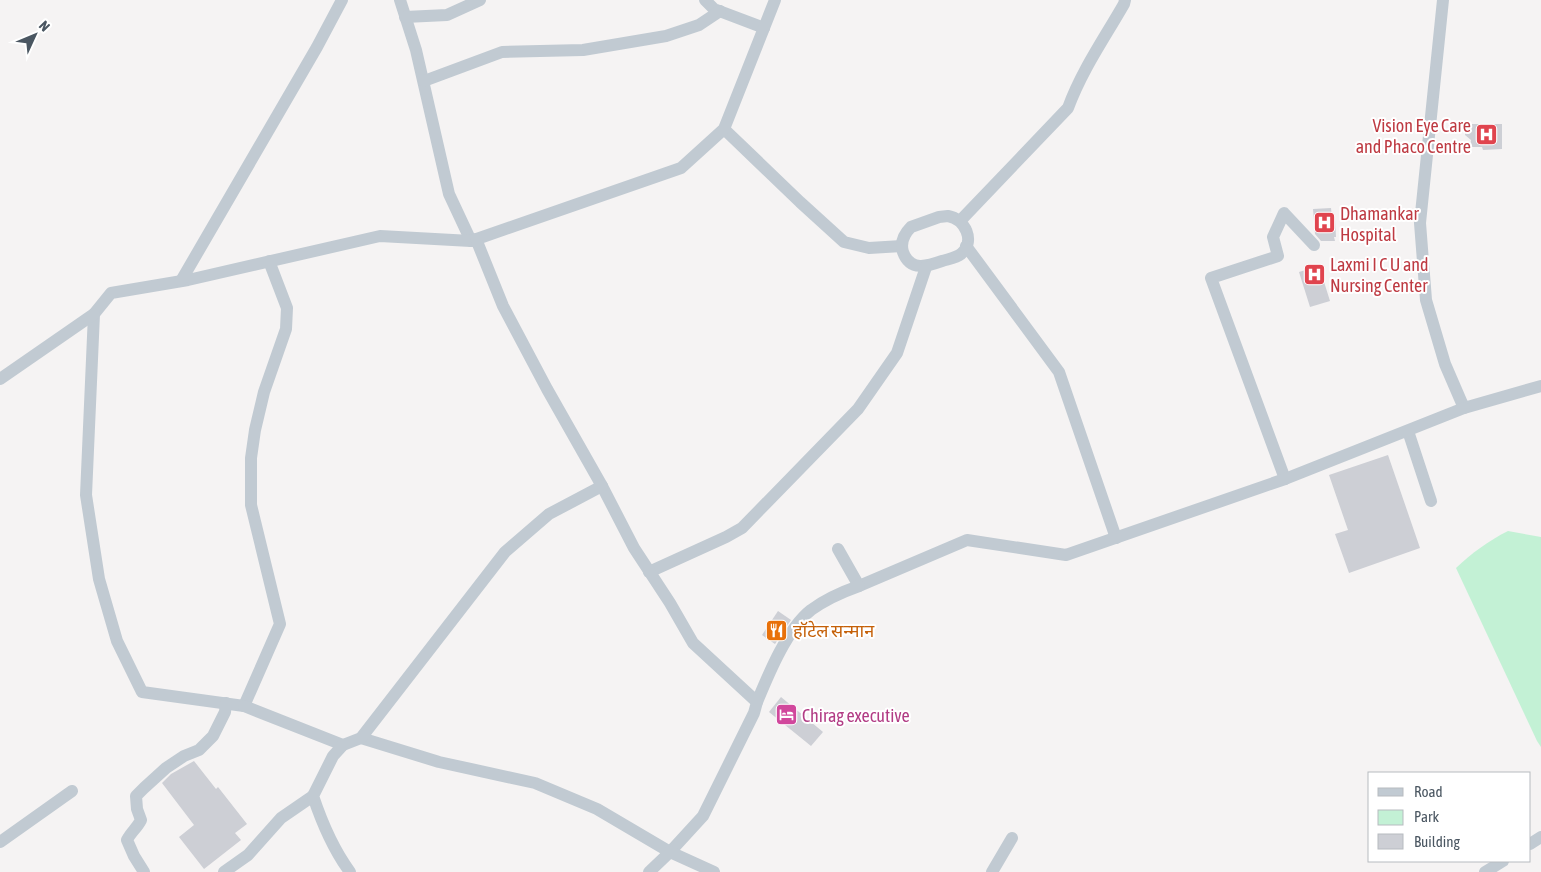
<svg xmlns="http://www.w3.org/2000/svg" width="1541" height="872" viewBox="0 0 1541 872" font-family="'Asap Condensed','Noto Sans Devanagari',sans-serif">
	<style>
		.green { fill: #c3f1d5 }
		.building { fill: #cdcfd5 }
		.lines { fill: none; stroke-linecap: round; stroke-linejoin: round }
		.minor { stroke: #c1cad2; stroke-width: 12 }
		.labels { text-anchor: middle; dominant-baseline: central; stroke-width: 4; stroke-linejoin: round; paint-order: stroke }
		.health-label { font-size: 18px; fill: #be3a42; stroke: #fff; text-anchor: start }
		.food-label { font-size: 18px; fill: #c56008; stroke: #fff; text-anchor: start }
		.hotel-label { font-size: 18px; fill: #b23c85; stroke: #fff; text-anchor: start }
	</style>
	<rect width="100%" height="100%" fill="#f5f3f3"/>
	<path class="green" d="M1508,531L1541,537V747L1537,741L1456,568C1472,553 1488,541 1508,531Z"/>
	<g class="building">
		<path d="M1465,124H1502V149L1483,150L1482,147H1470L1471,140L1465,135Z"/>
		<path d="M1331,208L1332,218L1335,217L1336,237H1334L1335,241H1321L1315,234L1313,209Z"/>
		<path d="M1319,266L1330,301L1310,307L1299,272Z"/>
		<path d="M1388,455L1420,548L1349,573L1335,534L1348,530L1329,475Z"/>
		<path d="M778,611L791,620L775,644L762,635Z"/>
		<path d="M781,697L823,732L811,746L769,712Z"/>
		<path d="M194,761L216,789L218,787L247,824L235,833L241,840L204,869L179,837L194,825L162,783L171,774Z"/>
	</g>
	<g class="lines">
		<g class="minor">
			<path d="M400,0L416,50L449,194L471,241"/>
			<path d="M705,0L714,9L764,28"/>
			<path d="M1443,0L1420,223L1426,300L1445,364L1464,408L1541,386"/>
			<path d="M405,17L447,15L480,0"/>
			<path d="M424,81L502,52L583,50L666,36L699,25L720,11"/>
			<path d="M724,129L800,202L844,242L869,248L902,246"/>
			<path d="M948,216C965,219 976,241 961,254C956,258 948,259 942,261C928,266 910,272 903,252C900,242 904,234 911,227L939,217Z"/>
			<path d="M960,221L1068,108C1082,70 1104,39 1124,4L1125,0"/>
			<path d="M966,246L1059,372L1116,538"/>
			<path d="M269,261L287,308L286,329L264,392L255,430L251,458V505L280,624L244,706L142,692L117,641L99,579L86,495L94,314L111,293L188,280L380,236L471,241L681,168L724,129L775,0"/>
			<path d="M181,281L317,47L342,0"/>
			<path d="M0,379L94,314"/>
			<path d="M1408,431L1431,501"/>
			<path d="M1285,479L1211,278L1278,256L1273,237L1284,213L1314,245"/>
			<path d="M838,549L859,586L967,540L1066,555L1285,479L1464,408"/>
			<path d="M649,572L726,537L742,528L858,409L897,353L926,267"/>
			<path d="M757,702C769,673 787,629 811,610C826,599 842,592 859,586"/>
			<path d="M244,706L343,745"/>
			<path d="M361,738L439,762L535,783L597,809L670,852L703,816L754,713L757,702L693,643L670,603L634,548L602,486L547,389L503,306L476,239"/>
			<path d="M0,842L72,791"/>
			<path d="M1530,844L1541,837"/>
			<path d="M144,872L134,856L127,840C131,832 137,828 141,820L137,809L136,796L144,788L166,768L184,756L199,750L213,736L225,712L226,703"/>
			<path d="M224,872L248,855L281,818L313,796"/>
			<path d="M350,872C333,849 322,823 313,796L333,756L343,745L361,738L505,552L549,514L602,486"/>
			<path d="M649,872L670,852L714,872"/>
			<path d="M992,872L1012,838"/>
			<path d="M1485,872L1503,861"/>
		</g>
	</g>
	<defs>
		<symbol id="hospital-square" viewBox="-11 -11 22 22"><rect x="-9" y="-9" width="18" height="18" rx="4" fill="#e0444e" stroke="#fff"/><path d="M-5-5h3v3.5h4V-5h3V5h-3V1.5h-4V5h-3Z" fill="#fff"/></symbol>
		<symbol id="restaurant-square" viewBox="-11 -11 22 22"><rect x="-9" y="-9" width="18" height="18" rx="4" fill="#e8710a" stroke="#fff"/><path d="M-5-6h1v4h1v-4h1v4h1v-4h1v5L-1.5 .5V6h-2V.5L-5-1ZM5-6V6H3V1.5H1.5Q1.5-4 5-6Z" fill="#fff"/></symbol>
		<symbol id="hotel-square" viewBox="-11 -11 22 22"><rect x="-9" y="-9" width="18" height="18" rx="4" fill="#d1479c" stroke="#fff"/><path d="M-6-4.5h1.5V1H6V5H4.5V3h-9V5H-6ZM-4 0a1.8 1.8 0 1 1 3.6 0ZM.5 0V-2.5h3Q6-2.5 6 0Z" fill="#fff"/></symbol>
	</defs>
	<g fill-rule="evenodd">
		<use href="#hospital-square" x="1474" y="122" width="25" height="25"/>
		<use href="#hospital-square" x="1312" y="210" width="25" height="25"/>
		<use href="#hospital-square" x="1302" y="262" width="25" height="25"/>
		<use href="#restaurant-square" x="764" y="618" width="25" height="25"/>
		<use href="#hotel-square" x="774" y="702" width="25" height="25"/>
	</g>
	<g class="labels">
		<g class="health-label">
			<text x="1471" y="125" text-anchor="end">Vision Eye Care<tspan x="1471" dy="21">and Phaco Centre</tspan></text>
			<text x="1340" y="213">Dhamankar<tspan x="1340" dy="21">Hospital</tspan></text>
			<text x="1330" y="264">Laxmi I C U and<tspan x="1330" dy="21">Nursing Center</tspan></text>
		</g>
		<g class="food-label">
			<text x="793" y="630">हॉटेल सन्मान</text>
		</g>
		<g class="hotel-label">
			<text x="802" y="715">Chirag executive</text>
		</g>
	</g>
	<rect x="1368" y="772" width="162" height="90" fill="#ffffff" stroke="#b7bbc0"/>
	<rect x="1378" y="788" width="25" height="8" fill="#c1cad2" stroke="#b7bbc0"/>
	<text x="1414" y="797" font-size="15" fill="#4a5661">Road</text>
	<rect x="1378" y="810" width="25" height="15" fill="#c3f1d5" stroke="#b7bbc0"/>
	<text x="1414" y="822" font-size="15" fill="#4a5661">Park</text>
	<rect x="1378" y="834" width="25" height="15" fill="#cdcfd5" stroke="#b7bbc0"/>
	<text x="1414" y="847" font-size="15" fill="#4a5661">Building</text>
	<g transform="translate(35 35) rotate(46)" stroke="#ffffff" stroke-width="4" paint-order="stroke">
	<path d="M0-4L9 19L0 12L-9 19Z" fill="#4a5661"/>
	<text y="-8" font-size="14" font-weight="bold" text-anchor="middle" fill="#4a5661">N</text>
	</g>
</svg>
